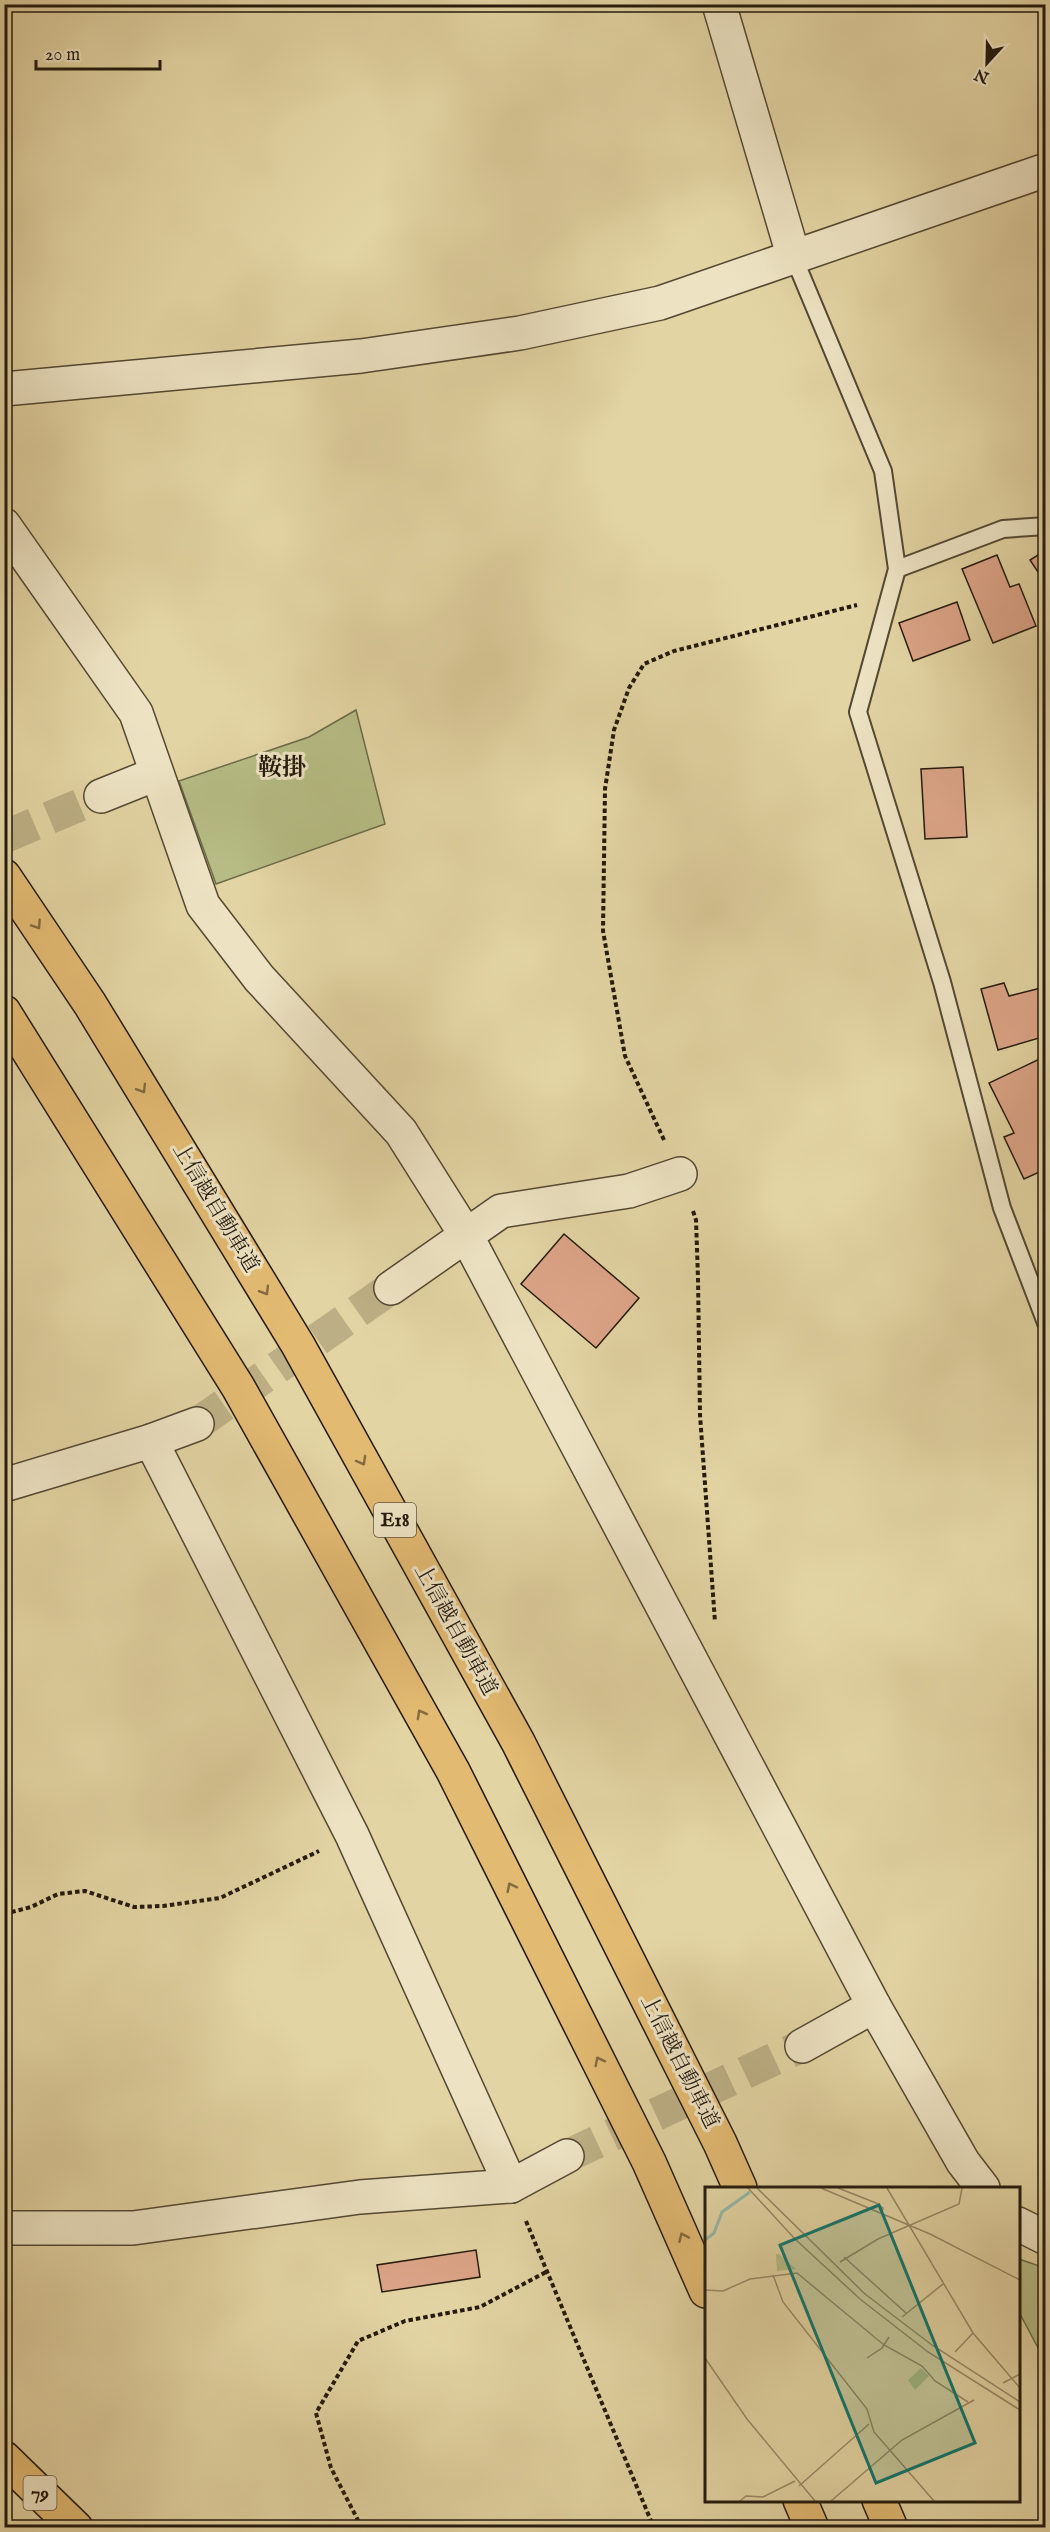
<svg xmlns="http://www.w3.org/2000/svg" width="1050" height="2532" viewBox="0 0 1050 2532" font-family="'IM FELL English','Noto Serif JP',serif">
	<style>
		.green { fill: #b6bc84; stroke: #6d6b49; stroke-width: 1.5 }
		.building { fill: #dca488; stroke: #241a0e; stroke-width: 1.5 }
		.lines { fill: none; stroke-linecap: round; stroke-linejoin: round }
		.minor-tunnel { stroke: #bdaf85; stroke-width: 33; stroke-dasharray: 33 16; stroke-linecap: butt }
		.service-casing { stroke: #544833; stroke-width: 20 }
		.minor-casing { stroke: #544833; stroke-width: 36 }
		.primary-casing { stroke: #241a0e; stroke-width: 36 }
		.motorway-casing { stroke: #241a0e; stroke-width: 36 }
		.path { stroke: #241a0e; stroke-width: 4; stroke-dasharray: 4.5 3; stroke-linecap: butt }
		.service { stroke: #ede3c3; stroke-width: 16 }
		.minor { stroke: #ede3c3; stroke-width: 33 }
		.primary { stroke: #e2ba72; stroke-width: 33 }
		.motorway { stroke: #e2ba72; stroke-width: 33 }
		.oneway { stroke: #836a40 }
		.labels { text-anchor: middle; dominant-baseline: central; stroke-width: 6; stroke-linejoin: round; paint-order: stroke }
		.shield { fill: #ede3c3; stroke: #605644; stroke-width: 1.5 }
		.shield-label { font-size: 20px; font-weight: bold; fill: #241a0e }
		.street-label { font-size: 21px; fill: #241a0e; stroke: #ede3c3 }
		.quarter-label { font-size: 24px; font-weight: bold; fill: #241a0e; stroke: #ede3c3 }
		.inset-river { fill: none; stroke: #95b8aa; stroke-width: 3 }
		.inset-road { fill: none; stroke: #978a67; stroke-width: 1.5 }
		.view { fill: #0f766e; fill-opacity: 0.15; stroke: #0f766e; stroke-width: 3 }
		.inset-edge { fill: none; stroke: #241a0e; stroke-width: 3 }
	</style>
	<rect width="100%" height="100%" fill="#e3d4a3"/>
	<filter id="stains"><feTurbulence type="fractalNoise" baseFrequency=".00333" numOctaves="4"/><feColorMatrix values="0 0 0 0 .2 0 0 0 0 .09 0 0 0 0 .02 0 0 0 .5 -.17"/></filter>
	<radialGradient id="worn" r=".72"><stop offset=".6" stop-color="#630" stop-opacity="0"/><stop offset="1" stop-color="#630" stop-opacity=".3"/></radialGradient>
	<g class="green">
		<path d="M356,710L385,824L216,884L179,781L309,737Z"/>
		<path d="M1019,2259L1045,2268V2361L1019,2312Z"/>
	</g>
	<g class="building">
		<path d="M1046,550V584L1030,560Z"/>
		<path d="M997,555L1010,587L1019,584L1036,626L993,643L962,569Z"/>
		<path d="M957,602L970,640L913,661L899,623Z"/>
		<path d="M963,767L967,837L925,839L921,769Z"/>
		<path d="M1004,983L1009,996L1041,988L1046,1004V1036L998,1050L981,989Z"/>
		<path d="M1046,1056V1169L1024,1179L1004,1137L1014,1133L989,1083Z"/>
		<path d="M564,1234L639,1298L596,1348L521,1284Z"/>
		<path d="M476,2250L480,2277L382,2292L377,2265Z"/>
	</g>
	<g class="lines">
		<g class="minor-tunnel">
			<path d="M4,837L101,796"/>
			<path d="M197,1424L391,1288"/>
			<path d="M567,2156L802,2046"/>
		</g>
		<defs>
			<g id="service">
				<path d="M794,258L883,471L897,569L858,712L942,982L1002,1208L1046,1323"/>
				<path d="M897,569L1003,529L1046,526"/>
			</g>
			<g id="minor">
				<path d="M719,4L794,258"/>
				<path d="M4,389L361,356L520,333L660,303L1046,170"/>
				<path d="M4,525L136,713L203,905L259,978L401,1132L466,1235L874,2006L963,2162L983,2188"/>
				<path d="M101,796L156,774"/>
				<path d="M391,1288L501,1211L629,1191L680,1174"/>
				<path d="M151,1441L352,1835L511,2186"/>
				<path d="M4,1485L151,1441L197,1424"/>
				<path d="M802,2046L874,2006"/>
				<path d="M1018,2224L1046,2238"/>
				<path d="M4,2228H133L360,2197L511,2186L567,2156"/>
			</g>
			<path id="primary" d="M4,2458L76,2528"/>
			<g id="motorway">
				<path d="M4,876L90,1004L298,1345L518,1742L720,2143L740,2188"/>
				<path d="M4,1012L238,1387L453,1771L649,2162L706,2291"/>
				<path d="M800,2500L812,2528"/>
				<path d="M879,2500L891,2528"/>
			</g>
		</defs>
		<use href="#service" class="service-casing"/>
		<use href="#minor" class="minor-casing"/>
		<use href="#primary" class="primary-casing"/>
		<use href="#motorway" class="motorway-casing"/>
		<g class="path">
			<path d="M664,1140L625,1056L603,931L605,789L614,730L629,688L644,664L674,651L857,605"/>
			<path d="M693,1211L696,1220L698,1278L700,1415L715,1622"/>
			<path d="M4,1914L31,1907L58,1894L85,1891L134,1907L163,1906L220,1898L319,1851"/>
			<path d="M526,2221L654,2528"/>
			<path d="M362,2528L331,2468L316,2413L358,2341L405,2321L480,2307L548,2271"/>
		</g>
		<use href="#service" class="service"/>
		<use href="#minor" class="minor"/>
		<use href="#primary" class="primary"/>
		<use href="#motorway" class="motorway"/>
	</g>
	<defs><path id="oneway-chevron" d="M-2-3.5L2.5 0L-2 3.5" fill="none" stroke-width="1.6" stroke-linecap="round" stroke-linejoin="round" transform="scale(1.5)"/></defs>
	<g class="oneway">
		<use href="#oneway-chevron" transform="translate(37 925) rotate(56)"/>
		<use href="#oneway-chevron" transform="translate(142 1089) rotate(59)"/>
		<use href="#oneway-chevron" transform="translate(265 1291) rotate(59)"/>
		<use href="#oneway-chevron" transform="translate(362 1461) rotate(61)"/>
		<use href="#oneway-chevron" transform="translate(421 1714) rotate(-119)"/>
		<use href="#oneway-chevron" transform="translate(511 1887) rotate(-117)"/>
		<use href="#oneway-chevron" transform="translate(599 2061) rotate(-117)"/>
		<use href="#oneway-chevron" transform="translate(683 2237) rotate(-114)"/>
	</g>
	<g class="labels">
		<g class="shield">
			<rect x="374" y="1503" width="42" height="34" rx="4.5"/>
			<rect x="23.5" y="2476" width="33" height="34" rx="4.5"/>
		</g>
		<g class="shield-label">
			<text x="395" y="1520">E18</text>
			<text x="40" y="2493">79</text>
		</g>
		<g class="street-label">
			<text transform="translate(215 1208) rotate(59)">上信越自動車道</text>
			<text transform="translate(455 1630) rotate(61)">上信越自動車道</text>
			<text transform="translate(679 2062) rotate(63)">上信越自動車道</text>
		</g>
		<g class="quarter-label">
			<text x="282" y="768">鞍掛</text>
		</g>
	</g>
	<g transform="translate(705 2187)">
		<rect width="315" height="315" fill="#e3d4a3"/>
		<path d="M71,67H74L91,82L72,84ZM216,181L224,189L210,203L203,193Z" fill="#b6bc84"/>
		<path class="inset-river" d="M0,53L9,46L17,25L45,5"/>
		<path class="inset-road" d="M43,1L90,52L155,112L223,165L315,223M52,1L160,107L227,158L315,215M116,1L225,47L315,93M133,1L171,16L178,21L177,25M182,1L268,146L315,201M139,70L201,126M135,75L173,52L254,17L257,1M68,88L78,115L162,222L169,245L229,314M0,103L18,104L45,92L92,86L179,158L217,179L230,194L263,215M197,130L238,97M250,165L268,146M0,171L42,232L110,314M162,171L177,161L184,150M298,196L315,187M94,299L164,237M35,314L41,309L58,310L90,294M126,314L197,253L269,213"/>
		<path class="view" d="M174,18L270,256L171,296L75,58Z"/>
		<rect width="315" height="315" class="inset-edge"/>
	</g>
	<rect width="1050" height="2532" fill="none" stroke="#e3d4a3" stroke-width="24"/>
	<rect x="6" y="6" width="1038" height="2520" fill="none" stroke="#241a0e" stroke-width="3"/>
	<rect x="12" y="12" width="1026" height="2508" fill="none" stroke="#241a0e" stroke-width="1.5"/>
	<g transform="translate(987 63) rotate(202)" stroke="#ede3c3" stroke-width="4.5" paint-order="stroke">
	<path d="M0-4.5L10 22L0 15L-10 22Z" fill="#241a0e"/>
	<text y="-9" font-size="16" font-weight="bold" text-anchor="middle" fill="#241a0e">N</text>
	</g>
	<path d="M36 60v9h124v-9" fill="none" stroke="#241a0e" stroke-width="3"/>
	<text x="45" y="60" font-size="18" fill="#241a0e" stroke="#ede3c3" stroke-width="4.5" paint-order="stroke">20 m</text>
	<rect width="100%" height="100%" filter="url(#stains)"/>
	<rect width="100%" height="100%" fill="url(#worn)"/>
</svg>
